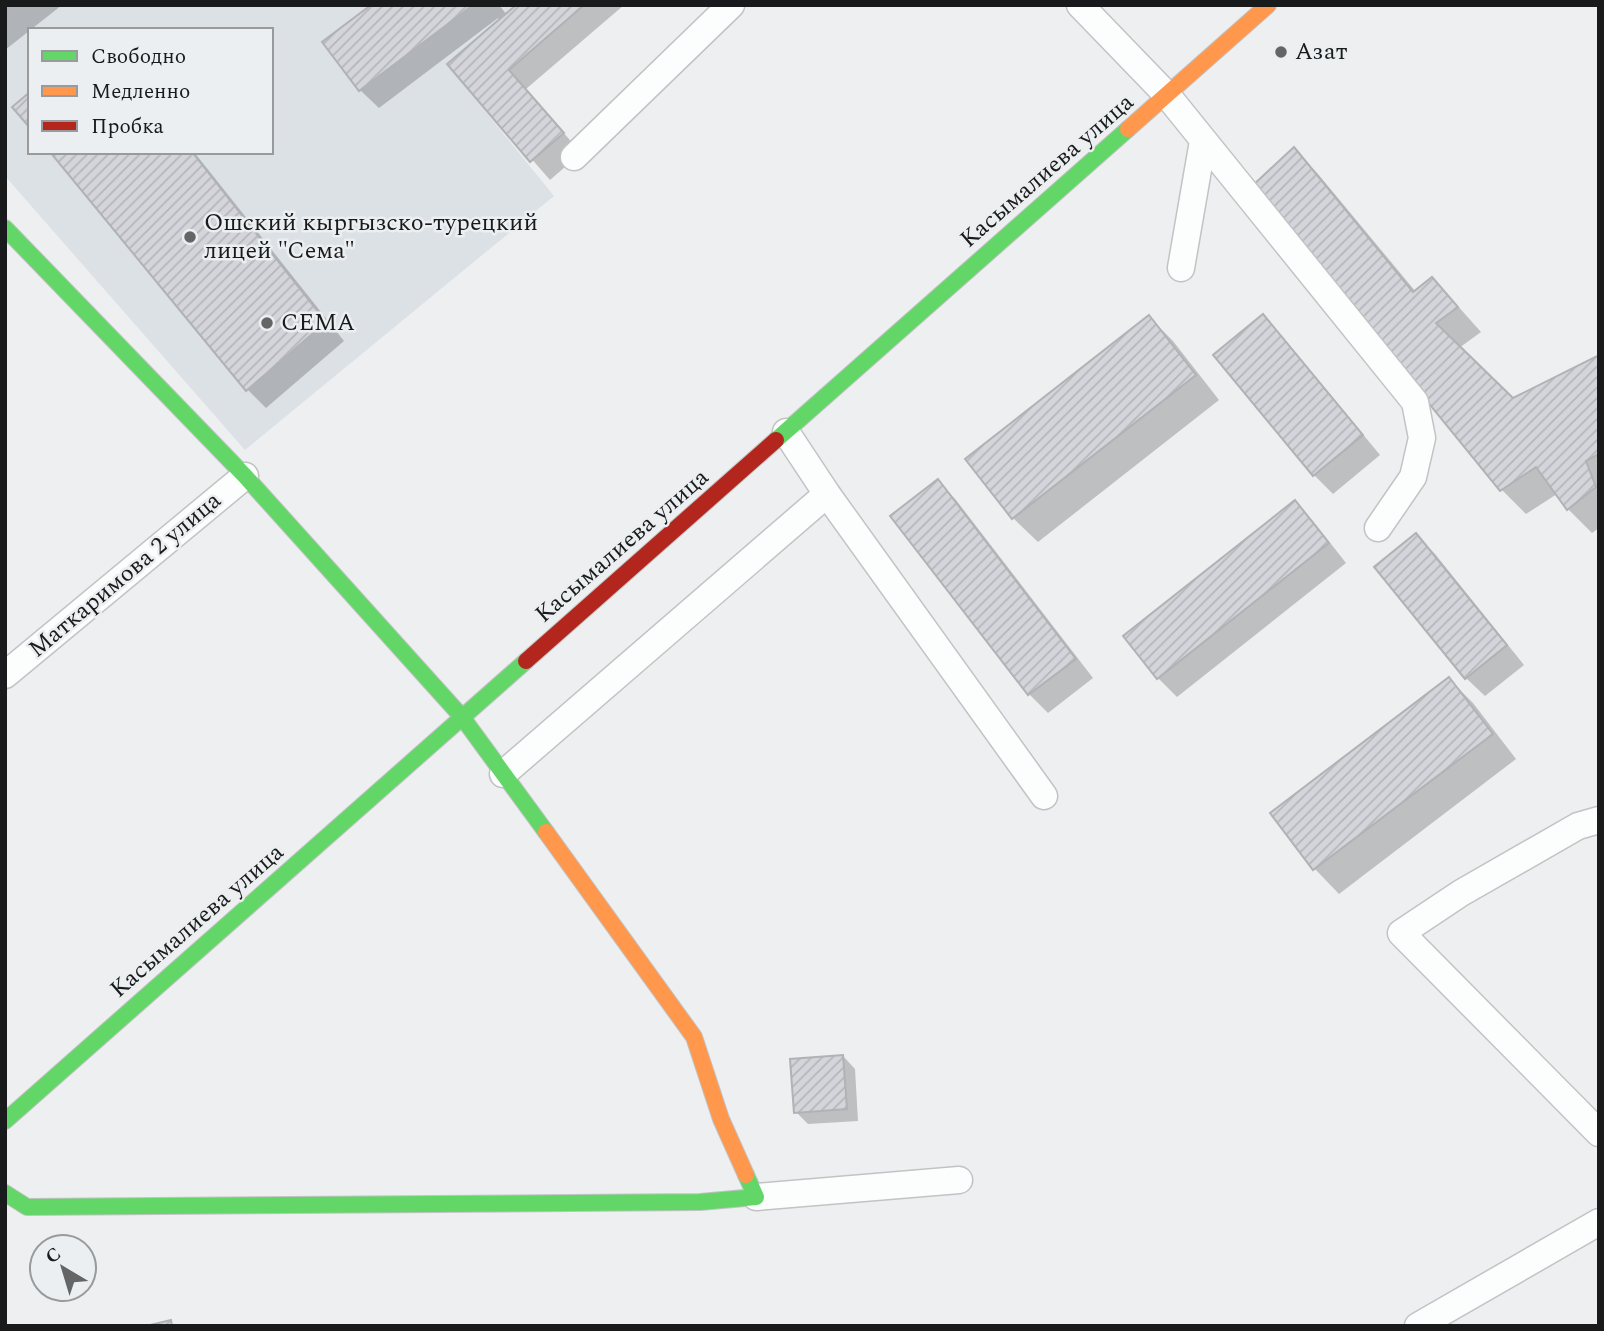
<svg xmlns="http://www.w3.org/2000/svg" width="1604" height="1331" viewBox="0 0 1604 1331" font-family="Spectral,serif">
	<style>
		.built { fill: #dce1e6; fill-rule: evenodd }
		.shadow { fill: #0003 }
		.building { fill: url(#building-hatch); stroke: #b1b2b3; stroke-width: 2 }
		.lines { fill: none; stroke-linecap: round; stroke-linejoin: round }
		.street-casing { stroke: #c2c3c4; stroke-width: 29 }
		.fast-casing { stroke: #c2c3c4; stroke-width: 18 }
		.slow-casing { stroke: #c2c3c4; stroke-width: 18 }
		.jam-casing { stroke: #c2c3c4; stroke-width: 18 }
		.street { stroke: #fcfdfd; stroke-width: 26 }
		.fast { stroke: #63d668; stroke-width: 16 }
		.slow { stroke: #ff974d; stroke-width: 16 }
		.jam { stroke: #b3261e; stroke-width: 16 }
		.poi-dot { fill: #636566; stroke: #eceff1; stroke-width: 2.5 }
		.labels { text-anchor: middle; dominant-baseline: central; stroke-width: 5; stroke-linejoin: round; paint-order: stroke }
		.poi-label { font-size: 24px; fill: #191a1b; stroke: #eceff1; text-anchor: start }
		.street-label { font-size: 24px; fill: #191a1b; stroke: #eceff1 }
	</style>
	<defs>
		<pattern id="building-hatch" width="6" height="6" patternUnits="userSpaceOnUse" patternTransform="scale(1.75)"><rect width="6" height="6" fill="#d4d4db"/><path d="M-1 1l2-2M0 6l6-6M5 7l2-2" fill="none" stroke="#b5b5bb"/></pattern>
	</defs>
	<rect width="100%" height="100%" fill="#edeff0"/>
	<path class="built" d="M5,5H514L447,64L554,196L245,450L5,176ZM30,30H271V152H30Z"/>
	<g class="shadow">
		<path d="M5,5H62L5,50Z"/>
		<path d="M374,5H499L507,15L518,5H624L526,89L581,153L550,180L449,64L500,21L498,18L379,108L360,90Z"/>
		<path d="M1294,150L1318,174L1416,292L1432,280L1456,304L1481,332L1459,348L1513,400L1599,357V528L1592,533L1568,509L1557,494L1526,514L1502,490Z"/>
		<path d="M52,152H194L344,341L266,408L248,390Z"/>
		<path d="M1262,316L1281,335L1380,455L1333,494L1314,475Z"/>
		<path d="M1149,317L1173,341L1219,400L1038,542L1013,518Z"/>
		<path d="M938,481L956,500L1093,678L1048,713L1029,694L893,516Z"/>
		<path d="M1295,503L1313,521L1346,563L1177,697L1158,678L1125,637Z"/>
		<path d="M1416,535L1435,554L1524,665L1485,696L1466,678Z"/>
		<path d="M1449,679L1473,703L1516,759L1339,894L1315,869L1272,813Z"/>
		<path d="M843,1056L855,1069L858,1121L808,1124L796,1112Z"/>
	</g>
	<g class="building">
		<path d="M371,5H473L359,91L322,42Z"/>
		<path d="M516,5H584L509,70L564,133L530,162L447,64Z"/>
		<path d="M30,92V128L12,107Z"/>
		<path d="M1294,147L1413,292L1432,277L1458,307L1436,323L1513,398L1599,355V454L1586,461L1596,487L1567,510L1536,467L1500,491L1252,186Z"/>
		<path d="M50,152H192L326,322L246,391Z"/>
		<path d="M1263,314L1363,435L1313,476L1213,355Z"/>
		<path d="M1149,315L1196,375L1012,519L965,459Z"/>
		<path d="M938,479L1076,659L1028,695L890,516Z"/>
		<path d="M1295,500L1329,543L1157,679L1123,636Z"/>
		<path d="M1416,533L1507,645L1465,679L1374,567Z"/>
		<path d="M1449,677L1493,734L1313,870L1270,813Z"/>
		<path d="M843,1055L847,1109L794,1113L790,1059Z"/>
		<path d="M171,1320L172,1326H146Z"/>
	</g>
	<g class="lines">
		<defs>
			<g id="street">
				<path d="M1080,5L1167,95L1415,402L1422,438L1413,477L1378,528"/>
				<path d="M574,157L731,5"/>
				<path d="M1181,268L1203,141"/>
				<path d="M786,432L827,494L1044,796"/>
				<path d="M5,675L245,476"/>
				<path d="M503,774L827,494"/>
				<path d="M1599,820L1578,826L1461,893L1401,933L1599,1133"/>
				<path d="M756,1197L959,1180"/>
				<path d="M1418,1326L1599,1222"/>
			</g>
			<g id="fast">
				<path d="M5,228L245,476L462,717L546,832"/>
				<path d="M776,440L1128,129"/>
				<path d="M5,1121L526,661"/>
				<path d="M5,1193L27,1207L700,1202L756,1197L746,1175"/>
			</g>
			<g id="slow">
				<path d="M1128,129L1268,5"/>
				<path d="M546,832L694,1037L721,1119L746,1175"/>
			</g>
			<path id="jam" d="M526,661L776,440"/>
		</defs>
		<use href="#street" class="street-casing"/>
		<use href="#fast" class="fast-casing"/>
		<use href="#slow" class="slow-casing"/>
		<use href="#jam" class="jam-casing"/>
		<use href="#street" class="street"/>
		<use href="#fast" class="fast"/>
		<use href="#slow" class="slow"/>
		<use href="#jam" class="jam"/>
	</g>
	<g class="poi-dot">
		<circle cx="1281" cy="52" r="7"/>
		<circle cx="190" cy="237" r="7"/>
		<circle cx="267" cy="323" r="7"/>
	</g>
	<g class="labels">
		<g class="poi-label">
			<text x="1295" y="52">Азат</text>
			<text x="204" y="223">Ошский кыргызско-турецкий<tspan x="204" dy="28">лицей "Сема"</tspan></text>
			<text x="281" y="323">СЕМА</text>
		</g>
		<g class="street-label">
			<text transform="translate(1047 171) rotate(-41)">Касымалиева улица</text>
			<text transform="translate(622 546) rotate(-41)">Касымалиева улица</text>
			<text transform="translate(125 575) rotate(-40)">Маткаримова 2 улица</text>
			<text transform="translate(197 921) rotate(-41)">Касымалиева улица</text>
		</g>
	</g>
	<rect width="1604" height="1331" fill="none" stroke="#191a1b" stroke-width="14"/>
	<rect x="28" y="28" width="245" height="126" fill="#eceff1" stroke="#989a9b" stroke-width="2"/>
	<rect x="42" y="51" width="35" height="10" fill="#63d668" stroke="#989a9b" stroke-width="2"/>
	<text x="91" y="63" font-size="21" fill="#191a1b">Свободно</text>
	<rect x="42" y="86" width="35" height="10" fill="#ff974d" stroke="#989a9b" stroke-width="2"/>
	<text x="91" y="98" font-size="21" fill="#191a1b">Медленно</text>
	<rect x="42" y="121" width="35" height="10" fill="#b3261e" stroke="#989a9b" stroke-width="2"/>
	<text x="91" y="133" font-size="21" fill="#191a1b">Пробка</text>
	<g transform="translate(63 1268) rotate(322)"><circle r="33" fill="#eceff1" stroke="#989a9b" stroke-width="2"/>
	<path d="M0-5L12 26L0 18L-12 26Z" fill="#636566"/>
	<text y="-10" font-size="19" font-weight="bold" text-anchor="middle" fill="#191a1b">С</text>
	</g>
</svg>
